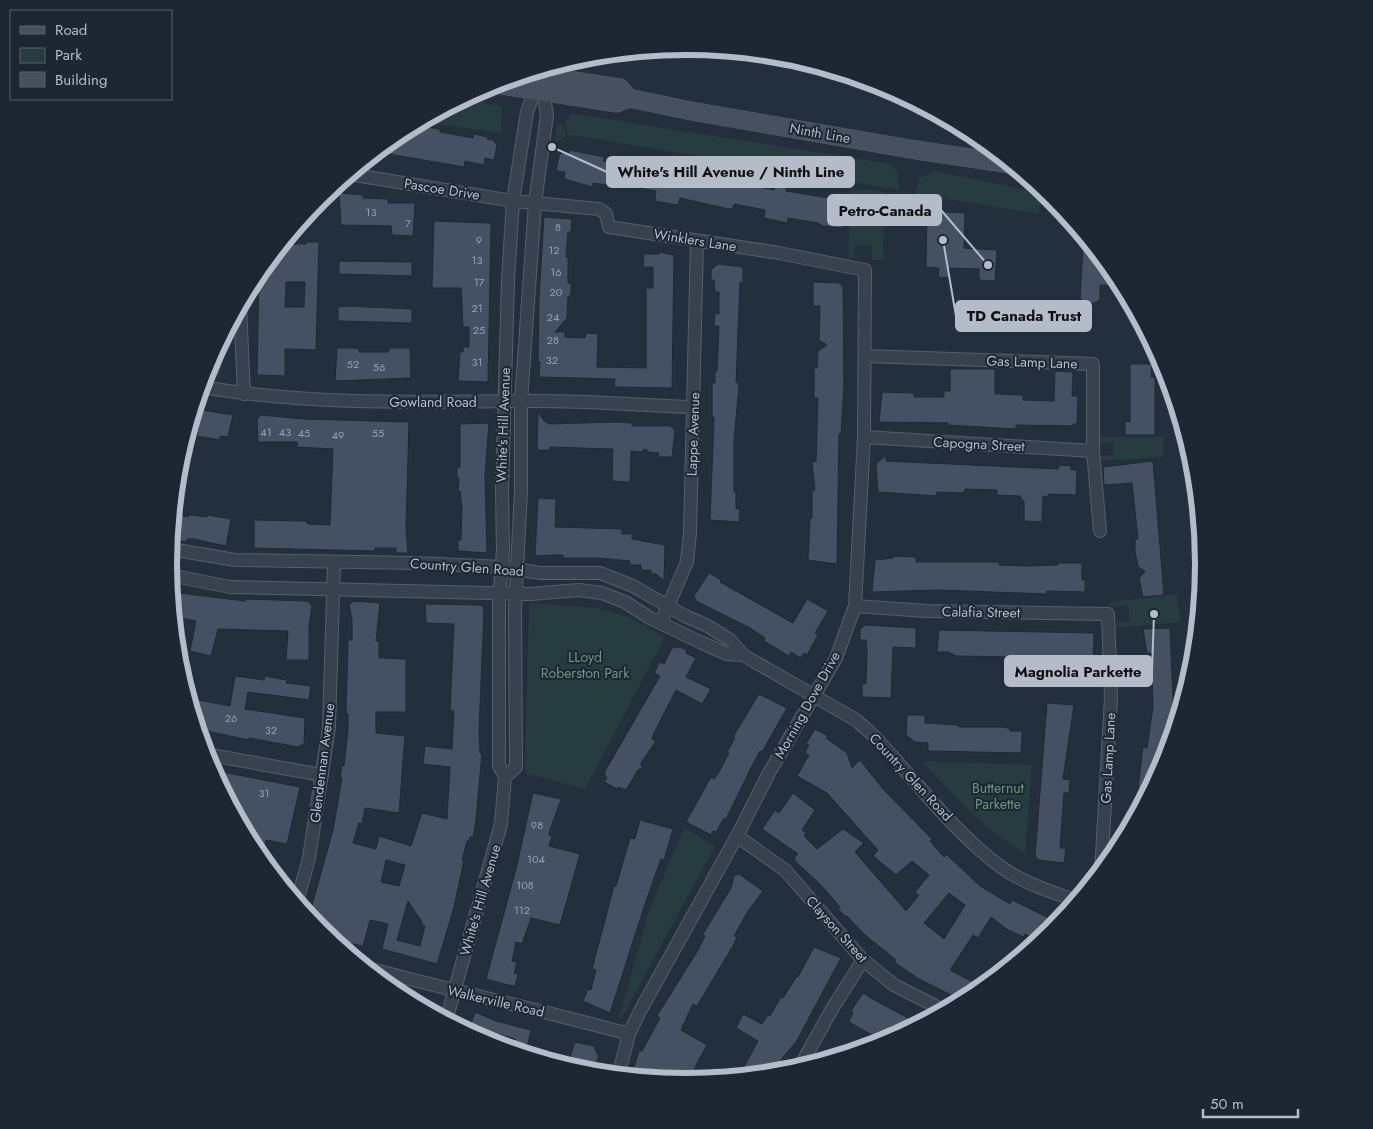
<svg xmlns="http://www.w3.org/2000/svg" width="1373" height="1129" viewBox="0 0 1373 1129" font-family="Jost,sans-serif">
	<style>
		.green { fill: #263c3f }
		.building { fill: #455162; stroke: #1f2835; fill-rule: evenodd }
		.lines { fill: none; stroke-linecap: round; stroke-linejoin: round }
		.street-casing { stroke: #565f6c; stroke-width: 14 }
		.secondary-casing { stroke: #565f6c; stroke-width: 19 }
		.street { stroke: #38414e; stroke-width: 12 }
		.secondary { stroke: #465061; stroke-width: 18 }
		.labels { text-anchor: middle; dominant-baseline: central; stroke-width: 4; stroke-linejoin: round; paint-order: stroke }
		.number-label { font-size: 11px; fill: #98a1af }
		.street-label { font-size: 14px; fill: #b4bcc9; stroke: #1d2633 }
		.park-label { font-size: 14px; fill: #6b9a76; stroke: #1d2633 }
		.rim { fill: none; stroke: #b4bcc9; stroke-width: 6 }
		.leader { fill: none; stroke: #b4bcc9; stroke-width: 2 }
		.callout-dot { fill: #b4bcc9; stroke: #1d2633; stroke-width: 2 }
		.callout { fill: #b4bcc9; stroke: #b4bcc9; stroke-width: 2 }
		.callout-label { font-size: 15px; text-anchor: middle; font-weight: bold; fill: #111 }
	</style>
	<rect width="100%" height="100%" fill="#242f3e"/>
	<g class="green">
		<path d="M462,100L502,106L501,133L420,122Z"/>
		<path d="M569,113L886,163C899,168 899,177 899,190L573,135L569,137L564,121L569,119Z"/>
		<path d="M562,123L566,136L554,144L557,127Z"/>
		<path d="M934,171L1031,191L1040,203L1039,214L915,194L920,178Z"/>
		<path d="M851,189L885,192L883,260H872V246L855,245L854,258L848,259Z"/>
		<path d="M221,341L220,377L205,375Z"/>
		<path d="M1097,437H1163V457L1097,461V456L1113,455V443L1097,442Z"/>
		<path d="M1177,594L1180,622L1113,628L1112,623L1130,621L1128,605L1111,607L1110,602Z"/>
		<path d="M529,603L598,608L628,617L665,637L585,789L525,773Z"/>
		<path d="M922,761L1032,765L1025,853C984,830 953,796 922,761Z"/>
		<path d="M684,828L715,846L621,1019L619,1018L649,911Z"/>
		<path d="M397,994L431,1003L429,1011L398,995Z"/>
	</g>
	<g class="building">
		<path d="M414,125L440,129V132L473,138L474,134L488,137L487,139L493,140L497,145L494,160L485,158L484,165L465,161L464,167L376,152L399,133Z"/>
		<path d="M569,150L604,157L603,161L610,162L606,185L593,183L592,187L564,179L565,172L556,171L559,156L563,152L569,154Z"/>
		<path d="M639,166L679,171L774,190L775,186L787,188L786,191L841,200L840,204L846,205L842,228L823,226L818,223L788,218L787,223L764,218L765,210L734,204L733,208L729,209L680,198L678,205L655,201L656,191L629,186L632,168L639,169Z"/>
		<path d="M339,193L363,195V198L388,199V203H415L413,236L392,235L391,226L341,225Z"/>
		<path d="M927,211L965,213L964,248L997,250L995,281L979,280V269L950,268L949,278L938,277L939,268L926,267Z"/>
		<path d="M544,217L572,219L571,232H568L566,257H568V283H571V296H568L567,318L555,332H565V337L585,338L586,333L598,334L597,367L646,368V288H653V267H643L644,254H659V252L674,255L672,388L614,387L615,379L539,377L540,362H538L539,299Z"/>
		<path d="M434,221L490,223L491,226L488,382L458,381L460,352H463V347H469V327H463L461,288H432Z"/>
		<path d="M306,242H319L316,350L285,349V376L257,375L259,273L282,244H306ZM286,282H305L304,307H285Z"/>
		<path d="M1090,243L1102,258V269H1112L1123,287L1100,285V300L1095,303H1085L1080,298L1083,247L1084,244Z"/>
		<path d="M339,261L412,262V276L339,274Z"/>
		<path d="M718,264L743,267V283L740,282L736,382L739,384L734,441V492H736V509H740L739,522L710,520L714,417H712V383H715V371H717L719,326H714L715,313L719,314V292H715L714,280H711V270Z"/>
		<path d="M813,282L841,283V286H843L844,385L841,434H839L837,564L808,560L810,518H812V491L815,490L812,461L816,462L818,398H814V368H817L818,351L827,345L819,340L820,306H813Z"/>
		<path d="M348,306L412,309V323L338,321V307Z"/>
		<path d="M337,348H353L359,349V352H388L390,348H410L411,378L335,381Z"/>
		<path d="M1130,364H1152L1151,377H1155V435H1125V421L1130,422Z"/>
		<path d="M950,369H995V394L1023,395V400L1054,401L1055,371L1073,372L1072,396H1078L1077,424H1073V426L1016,425V429L948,425V423L879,422L882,392L914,393V397H944V391H950Z"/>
		<path d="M195,409L233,415L228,437L220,436V440L197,436L198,432L188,430Z"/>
		<path d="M538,412L545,422L550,424L615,422L632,423V426H670L675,430L672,457H658L659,453L649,452L645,449L641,452L631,451L630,482L612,481L613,449L550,447V450H537Z"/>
		<path d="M261,415L304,419L409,422L406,529L408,553H396V548H375V551L254,548V520L306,521L308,524L330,525L333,449L297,447V442H258L257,419Z"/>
		<path d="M489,423L485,475L487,553L458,551V540H461L462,507L460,491H458L459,478H457V467H460V424Z"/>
		<path d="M886,455V461L1058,469L1059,465L1071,466V470H1077L1076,495L1048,494V497L1043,496L1042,522L1024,521V502L1020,496L997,495V490L965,489L964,493L937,492L936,496L878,492L876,464Z"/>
		<path d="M1153,461L1164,595L1143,597L1139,579L1145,571L1138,567L1135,551V539H1138L1132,483L1104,485L1103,467Z"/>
		<path d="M538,498L556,499L555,527L622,529V534H632V539L665,545L664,581L656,574H651V570H641V565H630V561L599,558H563V555H557L535,556Z"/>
		<path d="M173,514L188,517L189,515L207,517V515L231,519L226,546L194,539H187L186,542L171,539Z"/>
		<path d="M893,556L916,557V562H999V565L1025,566L1058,565V563H1082V580H1085V592L1047,591V594L937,590L872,592L875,560L893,558Z"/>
		<path d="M709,573L721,580L720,582L793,623L807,599L828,611L815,633L818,635L807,655L804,653L801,658L791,652L789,656L764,641L765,638L750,628L696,601L694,596Z"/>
		<path d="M171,592L245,601V599L308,601L312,606L309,625V660H286L288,631L218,629L211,656L190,651L196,621L175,617Z"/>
		<path d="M353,601L380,603L376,641H379V658L406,659V712H376V733L405,736L399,813L365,808L362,824L359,823L353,843L376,849L379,836L411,846L422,813L447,819L450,767L423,764L425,746L452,749L454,711H450L454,624L426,623L425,604L481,605L484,608L479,733L480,753H482L476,820L473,837H470L469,841H467L462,860H464L454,907L437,964L382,949L388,924L370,920L363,946L329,939L320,931L309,916L333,830L342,778H340L342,765L344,766L348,729V714H346L348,640H352V619L349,605ZM386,860L405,865L399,886L381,882ZM408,901L422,922V926H425L420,946L397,940Z"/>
		<path d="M865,625L916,628V648L893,647L891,698L862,697V684H866L867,651L866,640H860V629Z"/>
		<path d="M1170,628L1173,699L1169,752L1165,763L1141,809V788H1138L1143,747L1147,748L1153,707L1151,653H1147L1143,629Z"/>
		<path d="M939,630L1094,633L1093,662H1080V658L956,656L949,652H937Z"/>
		<path d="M680,647L687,650L686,653L696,658L686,677L711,689L702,704L676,690L654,733L652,739L656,741L641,763L642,768L638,770L626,790L618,787L617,789L604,782L607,778L604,773L660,676L654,673L660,662L664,664L672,648Z"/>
		<path d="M235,676L264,680L265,676L275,678L287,680L286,683L311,686L309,700L248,692L245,709L305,718L304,744L298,747L249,738V740L197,729L188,698L230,706Z"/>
		<path d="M759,694L787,708L762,752L760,751L752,766L726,819L724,818L716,832L713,831L711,835L686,822L711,777L714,779L719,772L729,753L727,752L735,738L733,737Z"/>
		<path d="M1047,703L1074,705L1063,779L1070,780L1069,793H1064L1060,848H1066L1064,863L1038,860L1035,856Z"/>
		<path d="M907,715H925V723L957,725L959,727H1004L1010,729V731H1022L1021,753L928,751V743L915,742L906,735Z"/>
		<path d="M815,729L828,736L826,738L847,753L852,768L860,760L883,789L932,839L930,841L944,857L946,854L980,886L1010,904L1012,900L1059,923L1053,931L1041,941L1025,934L1024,937L1008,930L991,917L978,938L973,935L950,970L984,988L963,1001L919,979L894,962L896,960L864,934L847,916L846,917L838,909L840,907L820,884L796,862L794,858L798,854L762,829L775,810L779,813L793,793L815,810L802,830L806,833L804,836L817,849L843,829L864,843L855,852L906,911L919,895L915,892L929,875L912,861L896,875L873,856L878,850L827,793L797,776L809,755L805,753L809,745L806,744ZM949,893L965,905L944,939L924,923Z"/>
		<path d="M217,771L300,787L287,844L266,840L263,861L255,852L215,777Z"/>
		<path d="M533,793L561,799L550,830L549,835L552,836L549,846L580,854L560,925L531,918L522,944L516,942L512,961L517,962L514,973L518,974L515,986L508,985L486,979L516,869Z"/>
		<path d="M640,820L673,829L664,860L661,859L646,901L610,1013L583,1001L588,989L591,990L596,970L592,969L614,886H616L630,838L635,839Z"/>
		<path d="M739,874L763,891L748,911L734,936L737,937L734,944L697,1006L693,1004L681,1030L707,1045L696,1065L691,1082L631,1077L639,1051H642L660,1018L657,1016L698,950L705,936L703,934L731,888L734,876Z"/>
		<path d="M814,947L841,958L796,1042L783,1057L774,1074L738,1078L758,1041L736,1028L743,1014L762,1024L768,1015L770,1016L781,997L783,998L797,976L798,977Z"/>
		<path d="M863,993L876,1001L920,1024L886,1043L849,1022L853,1012L851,1011Z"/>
		<path d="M475,1012L496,1021L531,1030L527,1047L514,1043L515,1039L495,1033L492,1044L468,1033Z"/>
		<path d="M575,1042L594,1046L597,1054L599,1055L593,1073L567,1067Z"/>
	</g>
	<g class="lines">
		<defs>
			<g id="street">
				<path d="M349,174L513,201L599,209L606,214L609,227L779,253L865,270L864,437L855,606L836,658L769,773L737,836L640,1011L629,1034L618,1076"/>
				<path d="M240,306L244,394"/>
				<path d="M865,356L1093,364V451L1100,531"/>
				<path d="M202,387C307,405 417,402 523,401C580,400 638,405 694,407"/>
				<path d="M864,437L1093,451"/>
				<path d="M170,549L235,560L415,563L502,567L540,573H600L633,586L685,616L706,625L730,640L743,655L856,720L873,735C914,778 952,831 1001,867C1023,883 1052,892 1077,901"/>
				<path d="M169,575L230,587L530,594L579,590L602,593L625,602L650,618L700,642L727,654L743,655"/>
				<path d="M855,606L927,611L1108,614L1111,698L1101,873"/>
				<path d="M661,622L687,562L690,533L697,241"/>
				<path d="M205,754L322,775"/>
				<path d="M505,777L516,767L515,609L521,490V401L535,203L547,115L542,86"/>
				<path d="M737,836L785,870L863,960L894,985L945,1011"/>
				<path d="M297,902L309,858L329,727L334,562"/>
				<path d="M364,967C452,991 541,1010 629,1034"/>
				<path d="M446,1021L501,824L505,777L499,766V601L503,550L502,490L508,280L513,201L527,112L537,84"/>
				<path d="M798,1070L832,1009L863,960"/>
			</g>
			<g id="secondary">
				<path d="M528,74L620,88L629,98L691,111L916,150L1011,164"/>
				<path d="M495,84L617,103L629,98"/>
			</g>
		</defs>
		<use href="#street" class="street-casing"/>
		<use href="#secondary" class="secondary-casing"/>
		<use href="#street" class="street"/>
		<use href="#secondary" class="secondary"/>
	</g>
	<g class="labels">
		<g class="number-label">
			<text x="371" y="212">13</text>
			<text x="408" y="223">7</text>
			<text x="558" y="227">8</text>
			<text x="479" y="240">9</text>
			<text x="554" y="250">12</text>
			<text x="477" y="260">13</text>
			<text x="556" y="272">16</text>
			<text x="479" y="282">17</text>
			<text x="556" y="292">20</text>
			<text x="477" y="308">21</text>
			<text x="553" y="317">24</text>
			<text x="479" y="330">25</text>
			<text x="553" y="340">28</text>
			<text x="552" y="360">32</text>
			<text x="477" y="362">31</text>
			<text x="353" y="364">52</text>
			<text x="379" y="367">56</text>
			<text x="266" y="432">41</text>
			<text x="285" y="432">43</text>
			<text x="304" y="433">45</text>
			<text x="378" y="433">55</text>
			<text x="338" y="435">49</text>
			<text x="231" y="718">26</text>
			<text x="271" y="730">32</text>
			<text x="264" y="793">31</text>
			<text x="537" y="825">98</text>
			<text x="536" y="859">104</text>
			<text x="525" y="885">108</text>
			<text x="522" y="910">112</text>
		</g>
		<g class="street-label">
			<text transform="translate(820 133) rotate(10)">Ninth Line</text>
			<text transform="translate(442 189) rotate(9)">Pascoe Drive</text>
			<text transform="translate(695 240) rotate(9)">Winklers Lane</text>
			<text transform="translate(1032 362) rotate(2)">Gas Lamp Lane</text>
			<text x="433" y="402">Gowland Road</text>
			<text transform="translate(503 425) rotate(-88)">White's Hill Avenue</text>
			<text transform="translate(693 434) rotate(-88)">Lappe Avenue</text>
			<text transform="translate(979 444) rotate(3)">Capogna Street</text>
			<text transform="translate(467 567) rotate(4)">Country Glen Road</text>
			<text transform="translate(981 612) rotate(1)">Calafia Street</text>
			<text transform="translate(807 705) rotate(-61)">Morning Dove Drive</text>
			<text transform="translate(1108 758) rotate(-87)">Gas Lamp Lane</text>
			<text transform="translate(322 763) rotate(-83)">Glendennan Avenue</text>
			<text transform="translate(911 777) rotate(47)">Country Glen Road</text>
			<text transform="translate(480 900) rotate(-74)">White's Hill Avenue</text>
			<text transform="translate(837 929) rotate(48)">Clayson Street</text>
			<text transform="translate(496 1001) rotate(13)">Walkerville Road</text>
		</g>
		<g class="park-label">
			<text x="585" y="657">LLoyd<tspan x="585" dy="16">Roberston Park</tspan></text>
			<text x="998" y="788">Butternut<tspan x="998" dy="16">Parkette</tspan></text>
		</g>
	</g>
	<path d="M0 0H1373V1129H0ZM177 564a509 509 0 1 1 1018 0a509 509 0 1 1-1018 0Z" fill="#1d2633" fill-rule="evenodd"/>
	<path class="rim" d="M177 564a509 509 0 1 1 1018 0a509 509 0 1 1-1018 0Z"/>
	<path class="leader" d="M552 147L607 172M988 265L941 210M943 240L956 316M1154 614L1152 671"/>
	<g class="callout-dot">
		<circle cx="552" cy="147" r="5"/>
		<circle cx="988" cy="265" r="5"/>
		<circle cx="943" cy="240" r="5"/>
		<circle cx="1154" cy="614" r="5"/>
	</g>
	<g class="callout">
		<rect x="607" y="157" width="247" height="30" rx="5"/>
		<rect x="828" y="195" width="113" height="30" rx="5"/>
		<rect x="956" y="301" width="135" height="30" rx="5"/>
		<rect x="1005" y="656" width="147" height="30" rx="5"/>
	</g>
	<g class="callout-label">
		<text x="731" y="177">White's Hill Avenue / Ninth Line</text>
		<text x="885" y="216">Petro-Canada</text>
		<text x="1024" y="321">TD Canada Trust</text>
		<text x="1078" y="677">Magnolia Parkette</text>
	</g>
	<rect x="10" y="10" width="162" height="90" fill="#1d2633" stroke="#59626f"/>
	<rect x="20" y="26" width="25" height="8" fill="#465061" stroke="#59626f"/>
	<text x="55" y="35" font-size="15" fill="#b4bcc9">Road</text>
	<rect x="20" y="48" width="25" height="15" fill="#263c3f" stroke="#59626f"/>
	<text x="55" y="60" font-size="15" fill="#b4bcc9">Park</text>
	<rect x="20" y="72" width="25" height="15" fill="#455162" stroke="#59626f"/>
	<text x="55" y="85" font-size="15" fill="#b4bcc9">Building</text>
	<path d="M1203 1109v8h95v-8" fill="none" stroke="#b4bcc9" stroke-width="2.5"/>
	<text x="1210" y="1109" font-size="15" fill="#b4bcc9" stroke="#1d2633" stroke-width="4" paint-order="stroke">50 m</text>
</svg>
